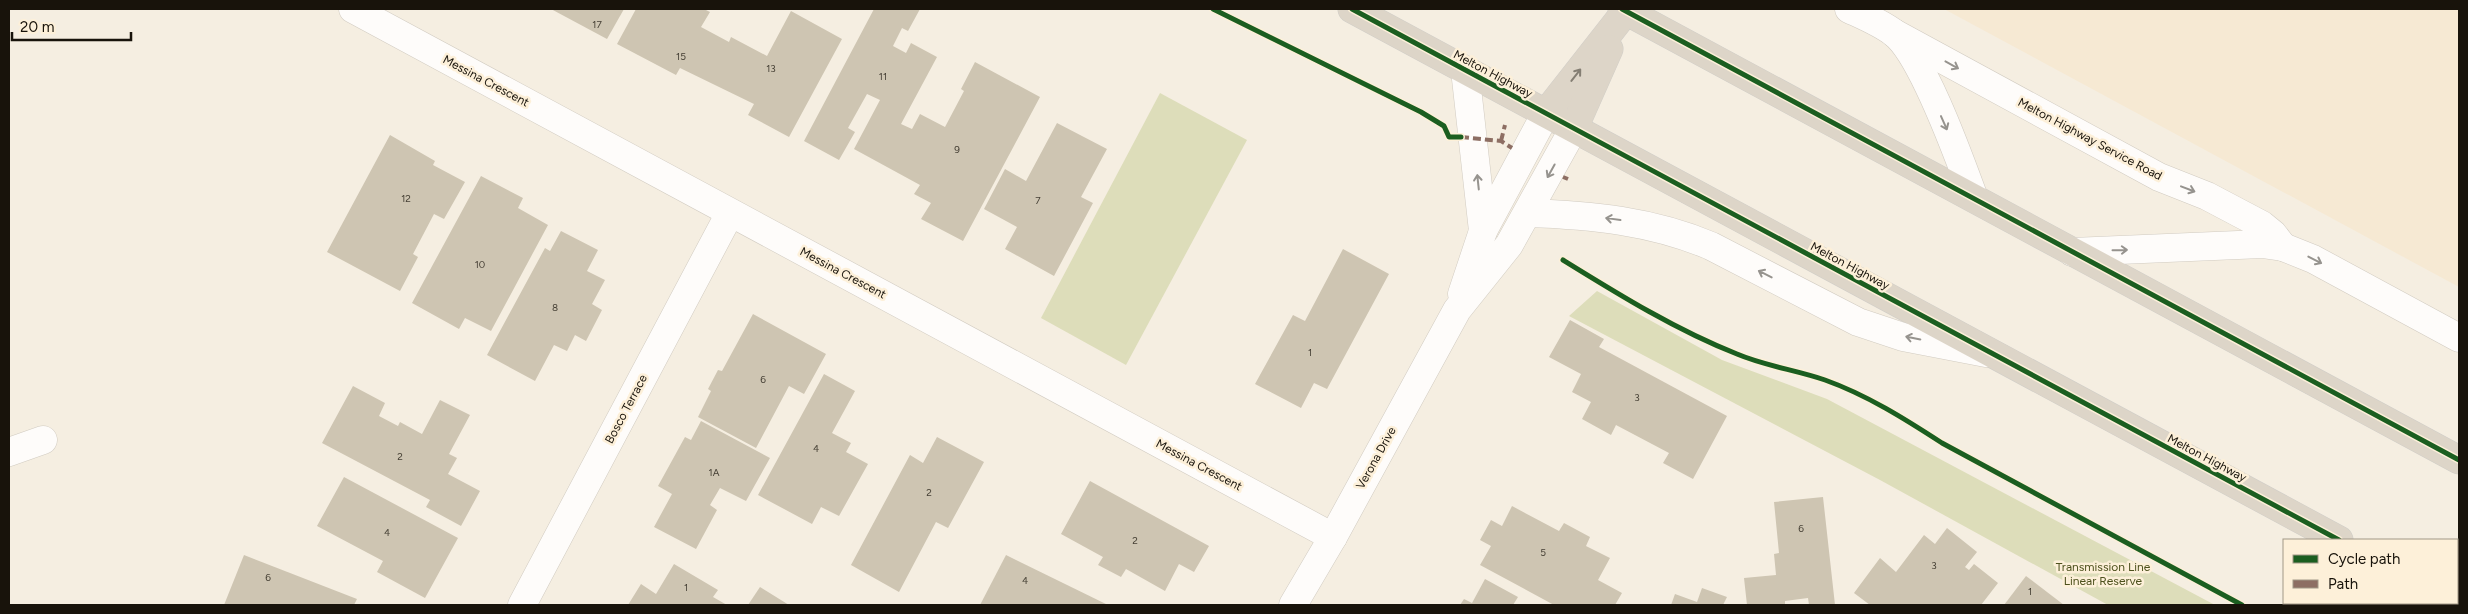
<svg xmlns="http://www.w3.org/2000/svg" width="2468" height="614" viewBox="0 0 2468 614" font-family="Figtree,sans-serif">
	<style>
		.built { fill: #f6e9d3 }
		.green { fill: #ddddba }
		.building { fill: #cec5b2 }
		.lines { fill: none; stroke-linecap: round; stroke-linejoin: round }
		.minor-casing { stroke: #d1cbc1; stroke-width: 29 }
		.tertiary-casing { stroke: #d1cbc1; stroke-width: 29 }
		.trunk-casing { stroke: #d1cec8; stroke-width: 29 }
		.minor { stroke: #fefcfa; stroke-width: 28 }
		.tertiary { stroke: #fefcfa; stroke-width: 28 }
		.trunk { stroke: #ddd5c8; stroke-width: 28 }
		.quiet { stroke: #8d6e63; stroke-width: 4; stroke-dasharray: 8 4; stroke-linecap: butt }
		.cycleway-casing { stroke: #fdf0d9; stroke-width: 8 }
		.cycleway { stroke: #1b5e20; stroke-width: 5 }
		.oneway { stroke: #96938e }
		.oneway2 { stroke: #847e73 }
		.labels { text-anchor: middle; dominant-baseline: central; stroke-width: 5; stroke-linejoin: round; paint-order: stroke }
		.number-label { font-size: 10px; fill: #464035 }
		.street-label { font-size: 12px; fill: #18130b; stroke: #fdf0d9 }
		.park-label { font-size: 12px; fill: #4d511d; stroke: #fdf0d9 }
	</style>
	<rect width="100%" height="100%" fill="#f5eee1"/>
	<path class="built" d="M1944,9H2459V287Z"/>
	<g class="green">
		<path d="M1160,93L1247,140L1126,365L1041,318Z"/>
		<path d="M1597,291L1722,360L1827,399L2215,605H2108L1880,480L1569,316Z"/>
	</g>
	<g class="building">
		<path d="M551,9H624L607,39Z"/>
		<path d="M636,9H704L710,12L701,27L729,42L731,37L767,56L791,11L842,39L789,137L748,115L754,104L680,68L676,75L617,44Z"/>
		<path d="M874,9H920L908,31L902,28L893,46L906,53L911,43L937,57L901,124L912,129L920,114L945,127L964,91L961,89L975,62L1040,97L963,241L921,219L931,203L914,194L920,185L854,149L880,100L867,94L848,128L855,132L839,160L804,141Z"/>
		<path d="M1057,123L1107,149L1081,197L1093,203L1054,276L1005,249L1017,227L984,209L1005,169L1026,181Z"/>
		<path d="M390,135L435,161L433,165L465,182L444,219L434,214L413,254L418,257L400,291L327,252Z"/>
		<path d="M481,176L523,198L518,208L548,225L491,331L465,318L459,329L412,303Z"/>
		<path d="M561,231L598,250L587,271L605,280L592,304L602,310L586,341L575,335L567,351L554,345L535,381L487,355L545,248L550,251Z"/>
		<path d="M1343,249L1389,274L1327,389L1314,383L1301,408L1255,384L1293,315L1305,321Z"/>
		<path d="M753,314L826,354L804,394L789,386L756,448L698,417L711,391L708,389L718,370L722,371Z"/>
		<path d="M1570,320L1604,339L1599,347L1727,416L1693,479L1663,463L1669,453L1616,425L1611,435L1582,419L1591,402L1572,392L1581,374L1549,357Z"/>
		<path d="M824,374L855,391L832,433L851,443L846,452L868,464L839,516L821,507L812,524L758,495Z"/>
		<path d="M353,386L385,403L379,416L398,426L400,422L422,434L440,400L470,415L449,454L457,458L448,474L480,491L461,526L426,507L430,500L322,443Z"/>
		<path d="M701,421L770,458L746,501L720,488L710,505L717,510L696,549L654,527L672,494L658,486L685,437L691,440Z"/>
		<path d="M937,437L984,462L948,528L936,522L899,592L851,565L910,455L923,463Z"/>
		<path d="M344,477L458,538L425,598L377,572L383,561L317,526Z"/>
		<path d="M1090,481L1209,546L1194,572L1179,564L1165,591L1126,569L1121,577L1098,565L1103,557L1061,534Z"/>
		<path d="M1823,497L1835,605H1809L1808,598L1785,601V605H1747L1744,578L1776,575L1774,554L1779,553L1774,502Z"/>
		<path d="M1512,506L1559,531L1564,523L1590,537L1586,546L1610,558L1598,580L1622,593L1615,605H1554L1480,565L1491,546L1480,540L1491,520L1502,526Z"/>
		<path d="M1947,528L1977,552L1965,567L1969,570L1974,564L1998,583L1981,605H1870L1854,593L1880,558L1896,572L1924,535L1935,544Z"/>
		<path d="M244,555L357,599L354,605H224Z"/>
		<path d="M1006,555L1108,605H980Z"/>
		<path d="M674,564L718,590L713,597L727,605H628L641,584L656,594Z"/>
		<path d="M2026,576L2064,605H2004Z"/>
		<path d="M1485,579L1518,597L1513,605H1460L1464,599L1472,603Z"/>
		<path d="M760,587L789,605H748Z"/>
		<path d="M1702,588L1727,597L1723,605H1671L1675,594L1697,602Z"/>
	</g>
	<g class="lines">
		<defs>
			<g id="minor">
				<path d="M353,9L1333,537"/>
				<path d="M1849,9C1864,16 1881,23 1894,33C1923,56 1960,160 1974,198"/>
				<path d="M1894,33L2159,177L2207,196L2262,225L2273,234L2283,247"/>
				<path d="M2072,252L2262,244L2283,247L2313,259L2459,338"/>
				<path d="M9,452L43,440"/>
				<path d="M522,605L730,213"/>
			</g>
			<g id="tertiary">
				<path d="M1465,70L1483,231"/>
				<path d="M1528,213C1591,215 1652,221 1711,246L1858,322L1903,337L1986,353"/>
				<path d="M1462,294L1483,231L1546,113"/>
				<path d="M1293,605L1333,537L1457,310L1509,245L1574,128"/>
			</g>
			<g id="trunk">
				<path d="M1352,9L2339,540"/>
				<path d="M1622,9L2459,460"/>
				<path d="M1546,113L1626,11"/>
				<path d="M1574,128L1609,49"/>
				<path d="M2455,603L2459,605"/>
			</g>
		</defs>
		<use href="#minor" class="minor-casing"/>
		<use href="#tertiary" class="tertiary-casing"/>
		<use href="#trunk" class="trunk-casing"/>
		<use href="#minor" class="minor"/>
		<use href="#tertiary" class="tertiary"/>
		<use href="#trunk" class="trunk"/>
		<g class="quiet">
			<path d="M1461,137L1501,141L1512,148"/>
			<path d="M1501,141L1505,125"/>
			<path d="M1563,177L1568,179"/>
		</g>
		<defs>
			<g id="cycleway">
				<path d="M1213,9L1421,112L1444,126L1449,137H1461"/>
				<path d="M1352,9L2339,540"/>
				<path d="M1622,9L2459,460"/>
				<path d="M1563,260C1618,294 1676,330 1737,354C1765,366 1796,370 1825,380C1867,395 1905,419 1942,443L2242,605"/>
			</g>
		</defs>
		<use href="#cycleway" class="cycleway-casing"/>
		<use href="#cycleway" class="cycleway"/>
	</g>
	<defs><path id="oneway-shaft" d="M-6 0H5M1.5-3L5.5 0L1.5 3" fill="none" stroke-width="1.6" stroke-linecap="round" stroke-linejoin="round" transform="scale(1.25)"/></defs>
	<g class="oneway">
		<use href="#oneway-shaft" transform="translate(1952 65) rotate(29)"/>
		<use href="#oneway-shaft" transform="translate(1944 123) rotate(66)"/>
		<use href="#oneway-shaft" transform="translate(1551 171) rotate(119)"/>
		<use href="#oneway-shaft" transform="translate(1478 182) rotate(-96)"/>
		<use href="#oneway-shaft" transform="translate(2188 189) rotate(21)"/>
		<use href="#oneway-shaft" transform="translate(1613 219) rotate(-172)"/>
		<use href="#oneway-shaft" transform="translate(2120 250) rotate(-1)"/>
		<use href="#oneway-shaft" transform="translate(2315 260) rotate(27)"/>
		<use href="#oneway-shaft" transform="translate(1765 274) rotate(-153)"/>
		<use href="#oneway-shaft" transform="translate(1913 338) rotate(-169)"/>
	</g>
	<use class="oneway2" href="#oneway-shaft" transform="translate(1576 75) rotate(-52)"/>
	<g class="labels">
		<g class="number-label">
			<text x="597" y="24">17</text>
			<text x="681" y="56">15</text>
			<text x="771" y="68">13</text>
			<text x="883" y="76">11</text>
			<text x="957" y="149">9</text>
			<text x="406" y="198">12</text>
			<text x="1038" y="200">7</text>
			<text x="480" y="264">10</text>
			<text x="555" y="307">8</text>
			<text x="1310" y="352">1</text>
			<text x="763" y="379">6</text>
			<text x="1637" y="397">3</text>
			<text x="816" y="448">4</text>
			<text x="400" y="456">2</text>
			<text x="714" y="472">1A</text>
			<text x="929" y="492">2</text>
			<text x="1801" y="528">6</text>
			<text x="387" y="532">4</text>
			<text x="1135" y="540">2</text>
			<text x="1543" y="552">5</text>
			<text x="1934" y="565">3</text>
			<text x="268" y="577">6</text>
			<text x="1025" y="580">4</text>
			<text x="686" y="587">1</text>
			<text x="2030" y="591">1</text>
		</g>
		<g class="street-label">
			<text transform="translate(1493 74) rotate(28)">Melton Highway</text>
			<text transform="translate(486 81) rotate(28)">Messina Crescent</text>
			<text transform="translate(2090 139) rotate(28)">Melton Highway Service Road</text>
			<text transform="translate(1850 266) rotate(28)">Melton Highway</text>
			<text transform="translate(843 273) rotate(28)">Messina Crescent</text>
			<text transform="translate(626 409) rotate(-62)">Bosco Terrace</text>
			<text transform="translate(1376 458) rotate(-61)">Verona Drive</text>
			<text transform="translate(2207 458) rotate(28)">Melton Highway</text>
			<text transform="translate(1199 465) rotate(28)">Messina Crescent</text>
		</g>
		<g class="park-label">
			<text x="2103" y="567">Transmission Line<tspan x="2103" dy="14">Linear Reserve</tspan></text>
		</g>
	</g>
	<rect width="2468" height="614" fill="none" stroke="#18130b" stroke-width="20"/>
	<rect x="2283" y="539" width="175" height="65" fill="#fdf0d9" stroke="#a19887"/>
	<rect x="2293" y="555" width="25" height="8" fill="#1b5e20" stroke="#a19887"/>
	<text x="2328" y="564" font-size="15" fill="#18130b">Cycle path</text>
	<rect x="2293" y="580" width="25" height="8" fill="#8d6e63" stroke="#a19887"/>
	<text x="2328" y="589" font-size="15" fill="#18130b">Path</text>
	<path d="M12 32v8h119v-8" fill="none" stroke="#18130b" stroke-width="2.5"/>
	<text x="20" y="32" font-size="15" fill="#18130b" stroke="#fdf0d9" stroke-width="4" paint-order="stroke">20 m</text>
</svg>
